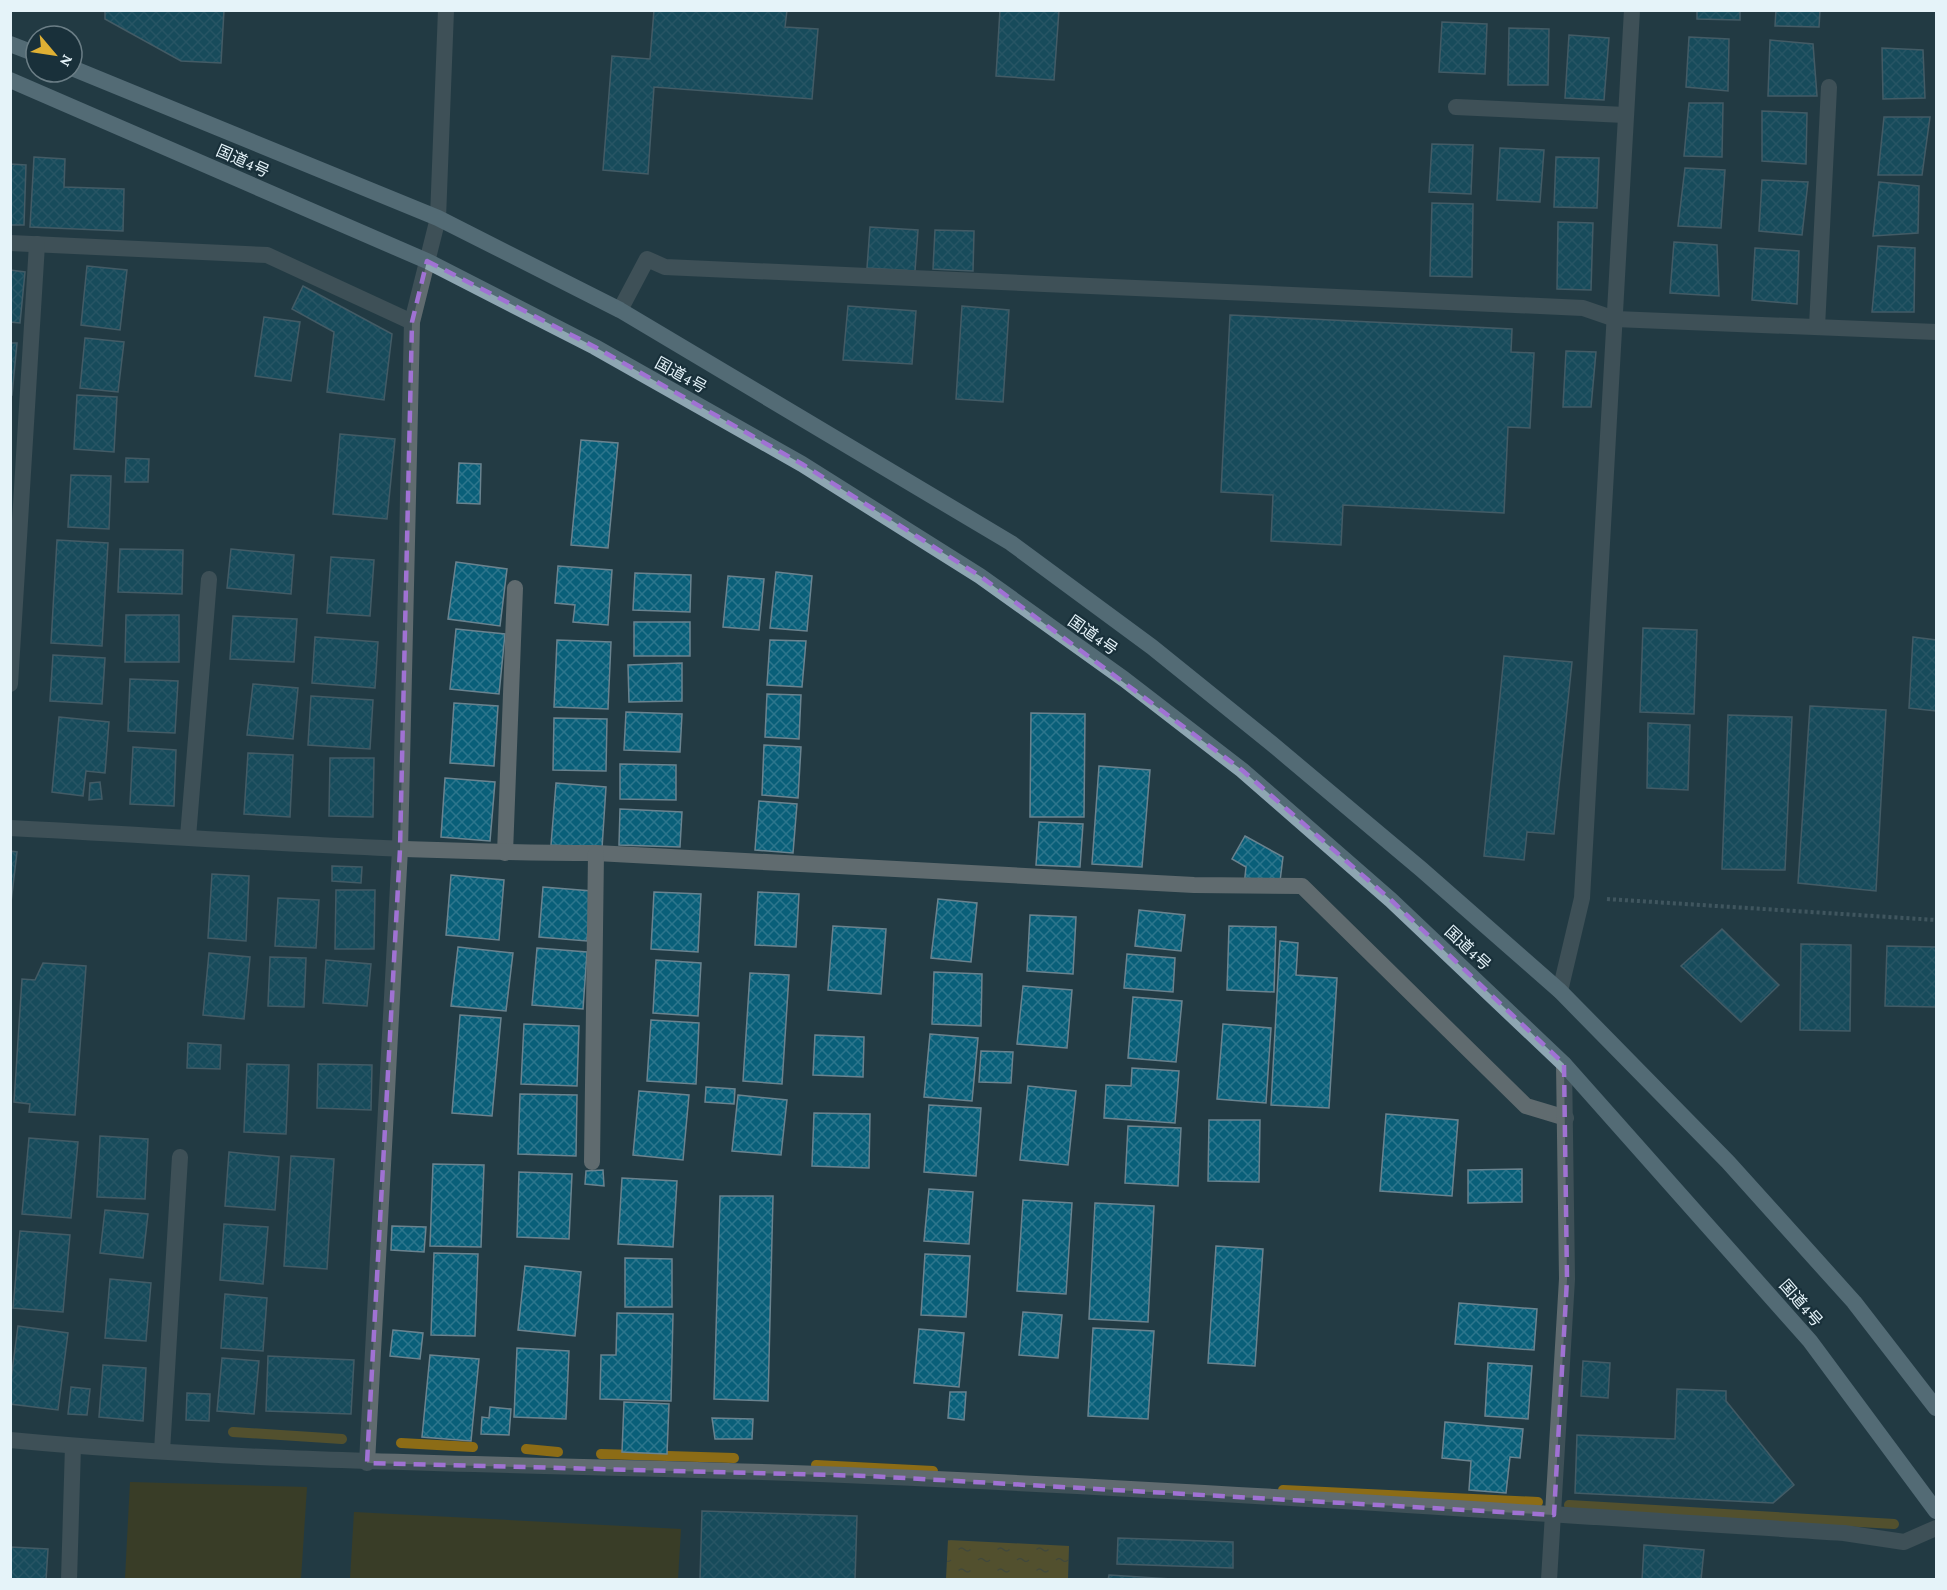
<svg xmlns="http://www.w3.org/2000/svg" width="1947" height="1590" viewBox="0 0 1947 1590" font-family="'Crimson Pro','Noto Sans JP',serif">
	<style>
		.pitch { fill: #554005 }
		.water { fill: url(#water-ripples) }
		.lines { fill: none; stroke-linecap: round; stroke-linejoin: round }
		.stream { stroke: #8c6c16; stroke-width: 10 }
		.building { fill: url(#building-cross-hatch); stroke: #6a838f; stroke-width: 1.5 }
		.path { stroke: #647880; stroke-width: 4; stroke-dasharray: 3 3; stroke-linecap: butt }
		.service { stroke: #606b6f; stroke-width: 16 }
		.minor { stroke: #606b6f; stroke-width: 16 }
		.trunk { stroke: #8ea6b2; stroke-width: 16 }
		.marked { fill: none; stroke: #a072d3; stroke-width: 4.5; stroke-dasharray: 12 8; stroke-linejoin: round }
		.labels { text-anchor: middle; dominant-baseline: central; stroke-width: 4.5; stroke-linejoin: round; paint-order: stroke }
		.street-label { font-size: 16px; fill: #e5f3f9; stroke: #19303a }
	</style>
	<defs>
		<pattern id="water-ripples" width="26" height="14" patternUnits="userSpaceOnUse" patternTransform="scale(1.5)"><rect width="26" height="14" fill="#8c6c16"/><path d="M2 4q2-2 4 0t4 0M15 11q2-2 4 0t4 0" fill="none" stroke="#685a30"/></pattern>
		<pattern id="building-cross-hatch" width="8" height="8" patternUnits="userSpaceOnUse" patternTransform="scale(1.5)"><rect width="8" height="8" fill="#095f79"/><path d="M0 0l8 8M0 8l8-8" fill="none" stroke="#2d768d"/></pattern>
	</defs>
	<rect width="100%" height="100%" fill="#233b44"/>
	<g class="pitch">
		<path d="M130,1482L307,1487L301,1579H125Z"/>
		<path d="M354,1512L681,1529L678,1579H350Z"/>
	</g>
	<path class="water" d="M948,1540L1069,1546L1068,1579H946Z"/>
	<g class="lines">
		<g class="stream">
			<path d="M233,1432L342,1439"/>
			<path d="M401,1443L473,1447"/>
			<path d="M526,1449L558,1452"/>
			<path d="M601,1454L734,1458"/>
			<path d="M816,1465L933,1471"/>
			<path d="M1283,1490L1538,1502"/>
			<path d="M1569,1505L1894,1524"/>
		</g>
	</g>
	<g class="building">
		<path d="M105,10H224L221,63L181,61L105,19Z"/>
		<path d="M654,10H787L785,27L818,29L812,99L654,87L648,174L603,170L612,56L650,59Z"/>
		<path d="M1000,10H1059L1054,80L996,76Z"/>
		<path d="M1697,10H1740V20L1697,19Z"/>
		<path d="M1776,10H1820L1819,27L1775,26Z"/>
		<path d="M1442,22L1487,24L1485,74L1439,72Z"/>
		<path d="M1509,28L1549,29L1548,85H1508Z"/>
		<path d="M1569,35L1609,38L1604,100L1565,98Z"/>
		<path d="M1689,37L1729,39L1728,91L1686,87Z"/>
		<path d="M1770,40L1813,44L1817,96H1768Z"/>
		<path d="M1882,48L1923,50L1925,98L1883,99Z"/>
		<path d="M1689,103H1723L1722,157L1684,156Z"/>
		<path d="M1762,111L1807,113L1806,164L1762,161Z"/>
		<path d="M1884,117H1930L1922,175H1878Z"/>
		<path d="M1432,144L1473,145L1471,194L1429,192Z"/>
		<path d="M1500,148L1544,150L1540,202L1497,200Z"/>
		<path d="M34,157L65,159L64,187L124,189L123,231L30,227Z"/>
		<path d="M1556,157L1599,158L1597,208L1554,207Z"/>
		<path d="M10,164L26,165L24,225H10Z"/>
		<path d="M1685,168L1725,170L1721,228L1678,226Z"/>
		<path d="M1762,180L1808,182L1802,235L1759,231Z"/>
		<path d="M1879,182L1919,186L1918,233L1873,236Z"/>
		<path d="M1432,203L1473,204L1472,277L1430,276Z"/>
		<path d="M1558,222L1593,223L1591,290L1557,289Z"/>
		<path d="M870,227L918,230L915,271L867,268Z"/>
		<path d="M935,230L974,231L973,271L933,269Z"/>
		<path d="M1674,242L1717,245L1719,296L1670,293Z"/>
		<path d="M1878,246L1915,248L1914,312H1872Z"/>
		<path d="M1755,248L1799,251L1797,304L1752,300Z"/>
		<path d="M87,266L127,270L120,330L81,325Z"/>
		<path d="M10,270L25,272L20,323L10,322Z"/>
		<path d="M303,286L392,334L384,400L327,392L334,332L292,309Z"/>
		<path d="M848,306L916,311L912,364L843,360Z"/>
		<path d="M962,306L1009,310L1003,402L956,399Z"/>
		<path d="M1230,315L1512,329L1511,352L1534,353L1530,428L1508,427L1504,513L1343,505L1341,545L1271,541L1273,495L1221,492Z"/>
		<path d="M264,317L300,322L291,381L255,376Z"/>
		<path d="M85,338L124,342L118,392L80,388Z"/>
		<path d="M10,343H17L12,395H10Z"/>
		<path d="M1566,351L1596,352L1591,407H1563Z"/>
		<path d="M77,395L117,397L114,452L74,449Z"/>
		<path d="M340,434L395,439L387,519L333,514Z"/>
		<path d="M581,440L618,443L608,548L571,545Z"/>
		<path d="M126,458L149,459L148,482H125Z"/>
		<path d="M459,463L481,464L480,504L457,503Z"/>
		<path d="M71,475L111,476L109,529L68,527Z"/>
		<path d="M57,540L108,543L102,646L51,643Z"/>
		<path d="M120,549L183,550L182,594L118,592Z"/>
		<path d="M231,549L294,555L291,594L227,588Z"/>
		<path d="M331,557L374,560L370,616L327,613Z"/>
		<path d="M456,562L507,569L500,626L448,619Z"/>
		<path d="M558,566L612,570L608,625L573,622L575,605L555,603Z"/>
		<path d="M776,572L812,576L807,631L770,628Z"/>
		<path d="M635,573L691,575L690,612L633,610Z"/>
		<path d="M728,576L764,579L759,630L723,627Z"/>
		<path d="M126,615H179V662H125Z"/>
		<path d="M233,616L297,619L294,662L230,659Z"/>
		<rect x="634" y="622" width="56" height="34"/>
		<path d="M1643,628L1697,630L1694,714L1640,712Z"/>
		<path d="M456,629L505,634L499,694L450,689Z"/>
		<path d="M315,637L378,642L375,688L312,683Z"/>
		<path d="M1913,637L1936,640V711L1909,708Z"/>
		<path d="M557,640L611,642L608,709L554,707Z"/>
		<path d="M770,640L806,641L802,687L767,685Z"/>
		<path d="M53,655L105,658L102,704L50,701Z"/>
		<path d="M1504,656L1572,662L1554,834L1527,832L1524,860L1484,856Z"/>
		<path d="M682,663V701L629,702L628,665Z"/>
		<path d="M130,679L178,681L175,733L128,731Z"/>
		<path d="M253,684L298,688L293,739L247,735Z"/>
		<path d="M767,694L801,695L799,739L765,737Z"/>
		<path d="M311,696L373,700L370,749L308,745Z"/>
		<path d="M454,703L498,706L494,766L450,763Z"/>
		<path d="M1810,706L1886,710L1876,891L1798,883Z"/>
		<path d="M626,712L682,714L680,752L624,750Z"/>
		<path d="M1031,713L1085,714L1084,817H1030Z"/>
		<path d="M1728,715L1792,717L1785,870L1722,869Z"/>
		<path d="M59,717L109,722L105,773L86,771L83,796L52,792Z"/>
		<path d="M554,718L607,719L606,771L553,770Z"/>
		<path d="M1648,723L1690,725L1688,790L1647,788Z"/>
		<path d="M764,745L801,747L798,798L762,795Z"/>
		<path d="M133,747L176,750L174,806L130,804Z"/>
		<path d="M248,753L293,755L290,817L244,814Z"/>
		<path d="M330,758H374L373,817L329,816Z"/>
		<path d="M620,764L676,765V800L620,799Z"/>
		<path d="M1099,766L1150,770L1142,867L1092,864Z"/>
		<path d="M445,778L495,782L490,841L441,837Z"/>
		<path d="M100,782L102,799L89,800L90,783Z"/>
		<path d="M556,783L606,787L602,848L551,845Z"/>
		<path d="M759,801L797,804L793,853L755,850Z"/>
		<path d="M620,809L682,812L680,847L619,845Z"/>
		<path d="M1039,822L1083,824L1080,867L1036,865Z"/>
		<path d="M1245,836L1283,857L1279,889L1244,886L1246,867L1232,859Z"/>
		<path d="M10,851L17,852L10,911Z"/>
		<path d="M332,866L362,867L361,883L332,881Z"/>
		<path d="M212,874L249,876L246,941L208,938Z"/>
		<path d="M451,875L504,880L499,940L446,935Z"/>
		<path d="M543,887L592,891L587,941L539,937Z"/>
		<path d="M336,890H375L374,949H335Z"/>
		<path d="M654,892L701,894L698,952L651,949Z"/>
		<path d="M758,892L799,894L796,947L755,945Z"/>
		<path d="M278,898L319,900L316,948L275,946Z"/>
		<path d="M938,899L977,903L971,962L931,958Z"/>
		<path d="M1139,910L1185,915L1181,951L1135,946Z"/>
		<path d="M1030,915L1076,917L1073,974L1027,971Z"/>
		<path d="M833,926L886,929L881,994L828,990Z"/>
		<path d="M1229,926L1276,927L1274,992L1227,990Z"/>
		<path d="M1722,929L1779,985L1741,1022L1681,966Z"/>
		<path d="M1280,941L1298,943L1296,975L1337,978L1329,1108L1271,1105Z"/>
		<path d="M1801,944L1851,945L1850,1031L1800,1030Z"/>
		<path d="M1887,946L1936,947V1007L1885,1006Z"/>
		<path d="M458,947L513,953L506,1011L451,1006Z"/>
		<path d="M537,948L587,952L583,1009L532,1005Z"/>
		<path d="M209,953L250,957L244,1019L203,1015Z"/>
		<path d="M1127,954L1175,958L1173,992L1124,988Z"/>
		<path d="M270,957L306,958L304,1007L268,1006Z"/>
		<path d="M326,960L371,964L367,1006L323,1003Z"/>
		<path d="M656,960L701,963L698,1016L653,1013Z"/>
		<path d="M43,963L86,966L75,1115L29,1112L30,1104L14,1102L22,979L35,980Z"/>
		<path d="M934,972L982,974L981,1026L932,1024Z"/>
		<path d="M750,973L789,975L782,1084L743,1081Z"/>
		<path d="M1023,986L1072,990L1067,1048L1017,1044Z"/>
		<path d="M1133,997L1182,1001L1176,1062L1128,1058Z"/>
		<path d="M460,1015L501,1018L492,1116L452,1113Z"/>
		<path d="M651,1020L699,1023L696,1084L647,1081Z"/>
		<path d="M524,1024L579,1026L577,1086L521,1084Z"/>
		<path d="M1223,1024L1271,1028L1266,1103L1217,1099Z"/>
		<path d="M930,1034L978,1038L972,1101L924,1097Z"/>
		<path d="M815,1035L864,1037L863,1077L813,1075Z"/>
		<path d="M188,1043L221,1045L220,1069L187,1068Z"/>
		<path d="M981,1051L1013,1052L1011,1083L979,1082Z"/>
		<path d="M247,1064L289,1065L286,1134L244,1132Z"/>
		<path d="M318,1064L372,1065L371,1110L317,1108Z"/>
		<path d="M1132,1068L1179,1071L1175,1123L1104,1118L1106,1085L1131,1086Z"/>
		<path d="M1028,1086L1076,1091L1068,1165L1020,1160Z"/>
		<path d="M706,1087L735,1089L734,1104L705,1102Z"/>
		<path d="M639,1091L689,1095L683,1160L633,1155Z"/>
		<path d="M520,1094L577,1095L576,1156L518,1154Z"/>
		<path d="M738,1095L787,1100L781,1155L732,1151Z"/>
		<path d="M929,1105L981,1108L976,1176L924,1172Z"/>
		<path d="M814,1113L870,1114L869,1168L812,1166Z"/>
		<path d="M1386,1114L1458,1120L1452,1196L1380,1191Z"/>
		<path d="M1209,1120H1260L1259,1182L1208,1181Z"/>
		<path d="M1128,1126L1181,1128L1178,1186L1125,1183Z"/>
		<path d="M100,1136L148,1139L145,1199L97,1197Z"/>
		<path d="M29,1138L78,1142L71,1218L22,1214Z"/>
		<path d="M229,1152L279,1157L275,1210L225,1206Z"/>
		<path d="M291,1156L334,1159L327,1269L284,1266Z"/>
		<path d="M433,1164L484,1165L481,1247L430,1246Z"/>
		<path d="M1522,1169V1202L1468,1203V1170Z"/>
		<path d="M603,1170L604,1186L585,1184L586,1171Z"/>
		<path d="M519,1172L572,1174L569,1239L517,1237Z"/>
		<path d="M622,1178L677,1181L673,1247L618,1244Z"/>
		<path d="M929,1189L973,1192L969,1244L924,1241Z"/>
		<path d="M720,1196H773L768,1401L714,1399Z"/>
		<path d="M1023,1200L1072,1203L1066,1294L1017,1291Z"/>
		<path d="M1095,1203L1154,1206L1148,1322L1089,1319Z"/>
		<path d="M105,1210L148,1214L143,1258L100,1253Z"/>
		<path d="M224,1224L268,1227L263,1284L220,1280Z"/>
		<path d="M392,1226L426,1227L424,1252L391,1250Z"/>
		<path d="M20,1231L70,1235L63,1312L13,1308Z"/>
		<path d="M1216,1246L1263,1249L1255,1366L1208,1363Z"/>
		<path d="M434,1253L478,1254L475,1336L431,1335Z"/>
		<path d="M925,1254L970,1256L966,1317L921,1315Z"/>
		<path d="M625,1258L672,1259V1307H625Z"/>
		<path d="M525,1266L581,1272L575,1336L518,1330Z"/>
		<path d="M110,1279L151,1283L146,1341L105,1338Z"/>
		<path d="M225,1294L267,1298L263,1351L221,1348Z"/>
		<path d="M1459,1303L1537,1309L1534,1350L1455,1344Z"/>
		<path d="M1023,1312L1062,1315L1058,1358L1019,1355Z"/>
		<path d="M617,1313L673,1314L671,1401L600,1399L601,1355H616Z"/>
		<path d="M18,1326L68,1333L58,1410L10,1404V1387Z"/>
		<path d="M1093,1328L1154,1331L1148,1419L1088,1416Z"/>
		<path d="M919,1329L964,1333L959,1387L914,1383Z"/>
		<path d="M393,1330L423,1333L420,1359L390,1356Z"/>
		<path d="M517,1348L569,1351L566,1419L514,1417Z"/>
		<path d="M430,1355L479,1359L471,1441L422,1437Z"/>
		<path d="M268,1356L354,1360L351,1414L266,1411Z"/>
		<path d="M222,1358L259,1361L254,1414L217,1411Z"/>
		<path d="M1583,1361L1610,1363L1608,1398L1581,1396Z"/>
		<path d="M1488,1363L1532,1366L1528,1419L1485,1416Z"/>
		<path d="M103,1365L146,1368L143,1421L99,1417Z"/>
		<path d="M71,1387L90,1389L87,1415L68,1414Z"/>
		<path d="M1677,1389L1726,1391V1401L1794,1485L1773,1503L1575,1493L1577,1435L1675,1439Z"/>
		<path d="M950,1392H966L964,1420L948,1418Z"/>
		<path d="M187,1393L210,1394L209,1421L186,1420Z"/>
		<path d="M624,1402L669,1404L667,1454L622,1452Z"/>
		<path d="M490,1407L511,1409L509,1435L481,1434L482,1417L489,1418Z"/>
		<path d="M712,1418L753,1419L752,1439H715Z"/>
		<path d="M1445,1422L1523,1429L1520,1458L1510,1457L1506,1493L1469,1490L1471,1461L1442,1458Z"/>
		<path d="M702,1511L857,1516L855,1580H700Z"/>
		<path d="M1118,1538L1233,1542V1568L1117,1564Z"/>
		<path d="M1644,1545L1704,1550L1701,1580H1642Z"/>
		<path d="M10,1547L48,1549L46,1580H10Z"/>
		<path d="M1109,1575L1187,1580H1108Z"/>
	</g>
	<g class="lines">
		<path class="path" d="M1607,899L1936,920"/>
		<g class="service">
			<path d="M1456,107L1625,115"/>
			<path d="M188,837L209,579"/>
			<path d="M505,853L515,588"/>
		</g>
		<g class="minor">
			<path d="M10,243L267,255L412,322"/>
			<path d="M620,310L647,259L665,267L1583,308L1615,319L1936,332"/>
			<path d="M1817,327L1829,87"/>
			<path d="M10,684L37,244"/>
			<path d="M10,828C206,838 401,853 596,853L1194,885L1302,886L1526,1106L1566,1118"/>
			<path d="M1560,991L1582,898L1632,10"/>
			<path d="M592,1162L596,853"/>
			<path d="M10,1440C295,1467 582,1463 868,1476C1193,1490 1519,1512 1844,1533L1904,1542L1936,1528"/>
			<path d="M162,1451L180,1157"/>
			<path d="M367,1463L400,849L412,322L438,218L446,10"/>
			<path d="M69,1580L73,1446"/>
			<path d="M1549,1580L1567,1279L1564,1064"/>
		</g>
		<g class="trunk">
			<path d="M10,44L36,54"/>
			<path d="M72,68L438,218L620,310L1011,543L1152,647L1271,743L1421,869L1560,991L1728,1162L1854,1302L1936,1408"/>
			<path d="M10,80L427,261L595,347L802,464L980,576L1124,679L1242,770L1391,900L1564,1064L1810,1341L1936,1511"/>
		</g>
	</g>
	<path d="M0 0H1947V1590H0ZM427,261L595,347L802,464L980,576L1242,770L1391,900L1564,1064L1567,1279L1554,1515L869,1476L367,1463L400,849L412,322Z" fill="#233b44" fill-opacity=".55" fill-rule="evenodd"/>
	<path class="marked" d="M427,261L595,347L802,464L980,576L1242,770L1391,900L1564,1064L1567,1279L1554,1515L869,1476L367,1463L400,849L412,322Z"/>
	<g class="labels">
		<g class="street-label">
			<text transform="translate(243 161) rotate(24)">国道4号</text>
			<text transform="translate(681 375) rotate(29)">国道4号</text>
			<text transform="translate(1093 635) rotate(35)">国道4号</text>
			<text transform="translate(1468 948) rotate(43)">国道4号</text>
			<text transform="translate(1801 1303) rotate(49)">国道4号</text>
		</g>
	</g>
	<rect width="1947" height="1590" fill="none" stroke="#e5f3f9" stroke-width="24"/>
	<g transform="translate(54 54) rotate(119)"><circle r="28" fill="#19303a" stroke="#6b7e86" stroke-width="1.5"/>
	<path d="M0-4.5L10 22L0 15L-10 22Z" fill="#dfb034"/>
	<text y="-9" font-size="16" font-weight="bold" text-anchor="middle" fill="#e5f3f9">N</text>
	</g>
</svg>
